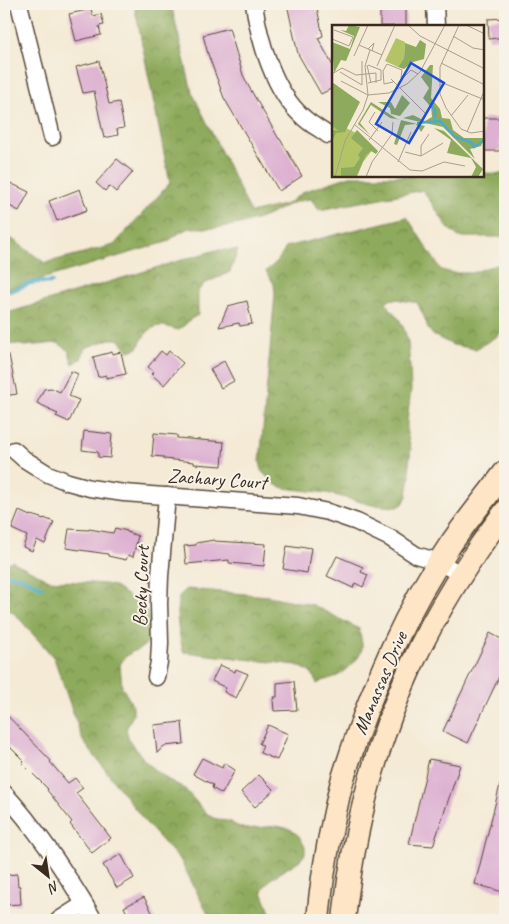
<svg xmlns="http://www.w3.org/2000/svg" width="509" height="924" viewBox="0 0 509 924" font-family="Caveat,sans-serif">
	<style>
		.forest { fill: url(#forest-crowns); stroke: #646a3d }
		.lines { fill: none; stroke-linecap: round; stroke-linejoin: round }
		.stream { stroke: #4baaca; stroke-width: 4 }
		.building { fill: #ddb1d2 }
		.street-casing { stroke: #574739; stroke-width: 19 }
		.secondary-casing { stroke: #574739; stroke-width: 25 }
		.street { stroke: #fff; stroke-width: 16 }
		.secondary { stroke: #fde5c5; stroke-width: 22 }
		.labels { text-anchor: middle; dominant-baseline: central; stroke-width: 4; stroke-linejoin: round; paint-order: stroke }
		.street-label { font-size: 20px; fill: #3b2a1e; stroke: #f7f3e8 }
		.inset-river { fill: none; stroke: #4baaca; stroke-width: 2.5 }
		.inset-road { fill: none; stroke: #aa9d8c; stroke-width: 1 }
		.view { fill: #1d4ed8; fill-opacity: 0.15; stroke: #1d4ed8; stroke-width: 2.5 }
		.inset-edge { fill: none; stroke: #3b2a1e; stroke-width: 2.5 }
	</style>
	<defs>
		<pattern id="forest-crowns" width="20" height="18" patternUnits="userSpaceOnUse" patternTransform="scale(1.25)"><rect width="20" height="18" fill="#8eaa5c"/><path d="M2 6a3 3 0 1 1 6 0M12 15a3 3 0 1 1 6 0" fill="none" stroke="#758b4b"/></pattern>
	</defs>
	<rect width="100%" height="100%" fill="#f7f3e8"/>
	<filter id="ink" filterUnits="userSpaceOnUse"><feTurbulence type="fractalNoise" baseFrequency=".02" numOctaves="2"/><feDisplacementMap in="SourceGraphic" scale="10" xChannelSelector="R" yChannelSelector="G"/><feConvolveMatrix kernelMatrix="1 2 1 2 8 2 1 2 1" color-interpolation-filters="sRGB"/></filter>
	<filter id="wash" filterUnits="userSpaceOnUse"><feTurbulence type="fractalNoise" baseFrequency=".0096" numOctaves="4" result="noise"/><feDisplacementMap in="SourceGraphic" scale="20" xChannelSelector="R" yChannelSelector="G"/><feGaussianBlur stdDeviation="1.12" result="paint"/><feColorMatrix in="noise" values="0 0 0 0 0 0 0 0 0 0 0 0 0 0 0 0 0 1.4 0 .05"/><feComposite in="paint" operator="in"/></filter>
	<g filter="url(#wash)">
		<rect width="100%" height="100%" fill="#f4ead5"/>
		<g class="forest">
			<path d="M134,4H171L192,92L251,213L287,204L305,191L350,176H483V173L505,174V237H459L448,228L423,190L319,210L311,199C291,200 282,210 264,217C250,223 230,226 214,228C207,229 199,227 191,228C183,229 174,237 167,242L4,290V233L45,263L114,245L170,183Z"/>
			<path d="M407,217L441,270L453,273H472L489,267L505,263V329L497,336L476,349L453,345L433,335L428,328L425,319L417,302C407,303 399,297 388,300L386,303L399,319L404,329L408,342L410,368L411,389L407,421V433L411,449L409,463L410,475L407,496L403,504L397,507L372,505L327,493L285,488L276,485L266,476L262,470L260,462L275,294L274,284L266,271C275,264 281,258 286,247Z"/>
			<path d="M216,250H238L230,272L204,284L198,291V315L191,319L179,330C173,329 164,325 159,326C147,328 142,339 138,348L129,351L119,339H110L85,348L81,359L73,364L68,350L58,343L25,346L16,344L4,345V314L175,262Z"/>
			<path d="M12,561L49,580L105,584L114,586L143,607L148,614L150,623L149,640L145,645L140,649L132,652L124,658L120,665L122,687L133,706V715L126,729L129,740L146,762L167,779L184,788L204,811L213,818L231,822L235,825L245,829L277,826L290,829L299,836L305,847V854L300,860L272,878L264,887L262,892L273,920H211L181,861L147,824L83,741L54,658L16,615L11,611L4,608V565Z"/>
			<path d="M187,589L268,596L313,605L359,629C360,635 364,646 361,652C360,658 344,673 339,675C332,679 324,679 317,684L312,673L297,665L183,652C180,635 174,615 179,598C180,594 184,592 187,589Z"/>
		</g>
		<g class="lines">
			<g class="stream">
				<path d="M4,292C16,291 26,283 36,282C42,282 46,283 52,282"/>
				<path d="M4,574L20,577L42,587"/>
			</g>
		</g>
		<g id="blocks">
			<g class="building">
				<path d="M287,4H316L323,36L318,38L333,66V88L321,94L298,54Z"/>
				<rect x="380" y="4" width="26" height="22"/>
				<path d="M91,9L93,16L101,14L104,25L99,26L101,35L76,41L69,14Z"/>
				<path d="M505,18V37L489,39L488,19Z"/>
				<path d="M229,28L243,75L249,87L279,139H280L302,176L279,191L224,98L208,54L203,35Z"/>
				<path d="M99,61L109,104L119,102L124,128L117,129L118,135L104,138L94,91L83,93L76,67Z"/>
				<path d="M483,118H501L500,151H483Z"/>
				<path d="M117,159L133,172L116,192L109,186L105,191L96,183Z"/>
				<path d="M4,180L29,192L19,211L4,203Z"/>
				<path d="M80,189L87,210L57,221L49,201Z"/>
				<path d="M247,301L252,324L240,326L239,323L219,327L228,306Z"/>
				<path d="M161,351L166,355L169,351L183,363L164,385L151,374L154,372L148,367Z"/>
				<path d="M112,352V354L121,352L126,374L106,378V375L98,377L93,357Z"/>
				<path d="M9,355L17,394L4,396V356Z"/>
				<path d="M224,361L234,381L221,388L210,369Z"/>
				<path d="M71,371L78,374L69,396L79,400L69,422L56,416L58,414L49,410L50,409L37,403L44,389L51,388L60,392Z"/>
				<path d="M84,431L112,434L110,458L98,457V452L82,450Z"/>
				<path d="M154,433L177,435V438L224,442L222,466L194,464V462L164,459V457L152,456Z"/>
				<path d="M19,511L30,516L31,515L44,519V518L54,522L45,544L37,540L32,551L23,547L27,536L12,529Z"/>
				<path d="M115,528L127,531V532L138,536L133,557L128,555L126,560L108,556V554L66,548L69,529L89,530V529L113,533Z"/>
				<path d="M214,540V541L266,544L264,566L229,563V560L186,564L184,546L196,545V543Z"/>
				<path d="M287,546L300,548V546L311,548L307,573L283,569Z"/>
				<path d="M337,556L363,567L361,572L368,575L363,587L355,583L353,588L327,576Z"/>
				<path d="M490,633L505,641V664L468,743L443,731Z"/>
				<path d="M220,665L235,672L236,669L248,674L236,698L224,692L226,688L212,681Z"/>
				<path d="M294,681L297,710L274,711L273,699H275L274,697H277V683Z"/>
				<path d="M4,712L51,761L50,762L68,783L75,778L83,788L76,793L111,838L92,853L70,824L72,822L47,790L48,789L22,763L24,761L4,741Z"/>
				<path d="M182,722L184,744L164,746L157,753L154,725Z"/>
				<path d="M268,725L288,734L277,760L260,753L263,745L259,744Z"/>
				<path d="M202,758L222,768L224,763L235,770L222,794L212,788L213,785L193,774Z"/>
				<path d="M429,759L460,765L433,846L409,844Z"/>
				<path d="M259,775L274,790L255,807L241,792Z"/>
				<path d="M501,781H505V883L503,892L475,884Z"/>
				<path d="M121,854L134,878L117,888L103,865Z"/>
				<path d="M17,874L18,886H20L21,904L4,905V875Z"/>
				<path d="M144,897L156,920H130L124,907Z"/>
			</g>
		</g>
	</g>
	<g filter="url(#ink)">
		<use href="#blocks" fill-opacity="0" stroke="#574739" stroke-width="1"/>
		<g class="lines">
			<defs>
				<g id="street">
					<path d="M19,4L52,137"/>
					<path d="M254,4C259,40 274,92 303,117C310,124 320,129 328,135"/>
					<path d="M435,4L436,26"/>
					<path d="M14,450L24,459L48,474L68,482L90,488L124,493L298,506L328,512L357,522L390,538L416,555L439,562L462,575"/>
					<path d="M156,677L159,662L160,643L159,603L160,576L167,496"/>
					<path d="M4,793C39,831 68,876 94,920"/>
					<path d="M59,920L84,904"/>
				</g>
				<g id="secondary">
					<path d="M318,920C321,884 327,848 335,812C338,799 340,787 344,775C369,695 403,614 450,545C467,520 487,496 505,472"/>
					<path d="M344,920C353,833 375,745 412,664C437,611 469,559 505,512"/>
				</g>
			</defs>
			<use href="#street" class="street-casing"/>
			<use href="#secondary" class="secondary-casing"/>
			<use href="#street" class="street"/>
			<use href="#secondary" class="secondary"/>
		</g>
	</g>
	<g class="labels">
		<g class="street-label">
			<text transform="translate(217 479) rotate(4)">Zachary Court</text>
			<text transform="translate(141 586) rotate(-88)">Becky Court</text>
			<text transform="translate(380 683) rotate(-67)">Manassas Drive</text>
		</g>
	</g>
	<g transform="translate(332 25)">
		<rect width="152" height="152" fill="#f4ead5"/>
		<path d="M64,13L73,17L72,33L66,42L53,36ZM0,96L30,111L42,123L31,137L25,152H0Z" fill="#b3c467"/>
		<path d="M17,0L28,2L14,36L9,35L2,48L0,17L18,24L22,11L8,5L14,6ZM88,15L94,19L92,34L81,37L72,44L66,42L72,33L73,18L84,22ZM98,40H101L99,73L108,84L110,93L118,94L121,105L132,113H152L149,121L138,124L143,134L111,102L71,93L81,90L93,96L100,92L99,82L91,73L97,63L89,52ZM0,57L28,77L13,107L4,108L0,116V105L7,106L0,101ZM70,70L78,78L68,91L59,89L58,83L46,77H59L63,84ZM39,77L65,94L93,101L89,107L84,99L73,100L65,120L62,119L69,95L58,93L39,80L28,98L38,110L26,99ZM102,103L112,106L151,144L146,152H139L144,142L139,133L115,128L119,115ZM25,105L46,126L44,129L39,126L34,130L24,152H9V143L22,142L28,133L26,130L31,123L19,113Z" fill="#8eaa5c"/>
		<path class="inset-river" d="M97,78L103,85V94M85,98L108,96L123,112L139,117L142,122L153,115"/>
		<path class="inset-road" d="M76,0L88,11L153,44M127,0L108,42V69L114,83L129,104L139,108L153,106M134,0L153,9M121,11L141,23L153,25M0,14L17,21L21,12L2,5M27,20L50,30M36,24L42,18L40,26M38,25L33,41L36,70L57,68L75,59L88,47L113,0M22,31L36,0M109,38L153,60M35,40L39,58M45,41L63,0M8,47L30,60V36M0,49L10,43L24,50L44,48V58M59,54L93,88M106,56L153,75M61,57L52,59L51,46L55,39L70,45L69,53M36,58L49,55V45L36,40M66,58L79,45L86,49M43,87L37,97L46,106M119,91L136,70M23,100L78,145L90,146L112,137L133,141M135,107L153,64M37,115L50,97M73,127L89,131L111,118M89,131V121L97,109M66,137L79,107M3,152L13,116L31,85L36,70L9,56M34,152L40,137L60,109L61,97"/>
		<path class="view" d="M79,38L112,58L77,118L44,99Z"/>
		<rect width="152" height="152" class="inset-edge"/>
	</g>
	<rect width="509" height="924" fill="none" stroke="#f7f3e8" stroke-width="20"/>
	<g transform="translate(48 876) rotate(150)" stroke="#f7f3e8" stroke-width="4" paint-order="stroke">
	<path d="M0-4L9 19L0 12L-9 19Z" fill="#3b2a1e"/>
	<text y="-8" font-size="14" font-weight="bold" text-anchor="middle" fill="#3b2a1e">N</text>
	</g>
</svg>
